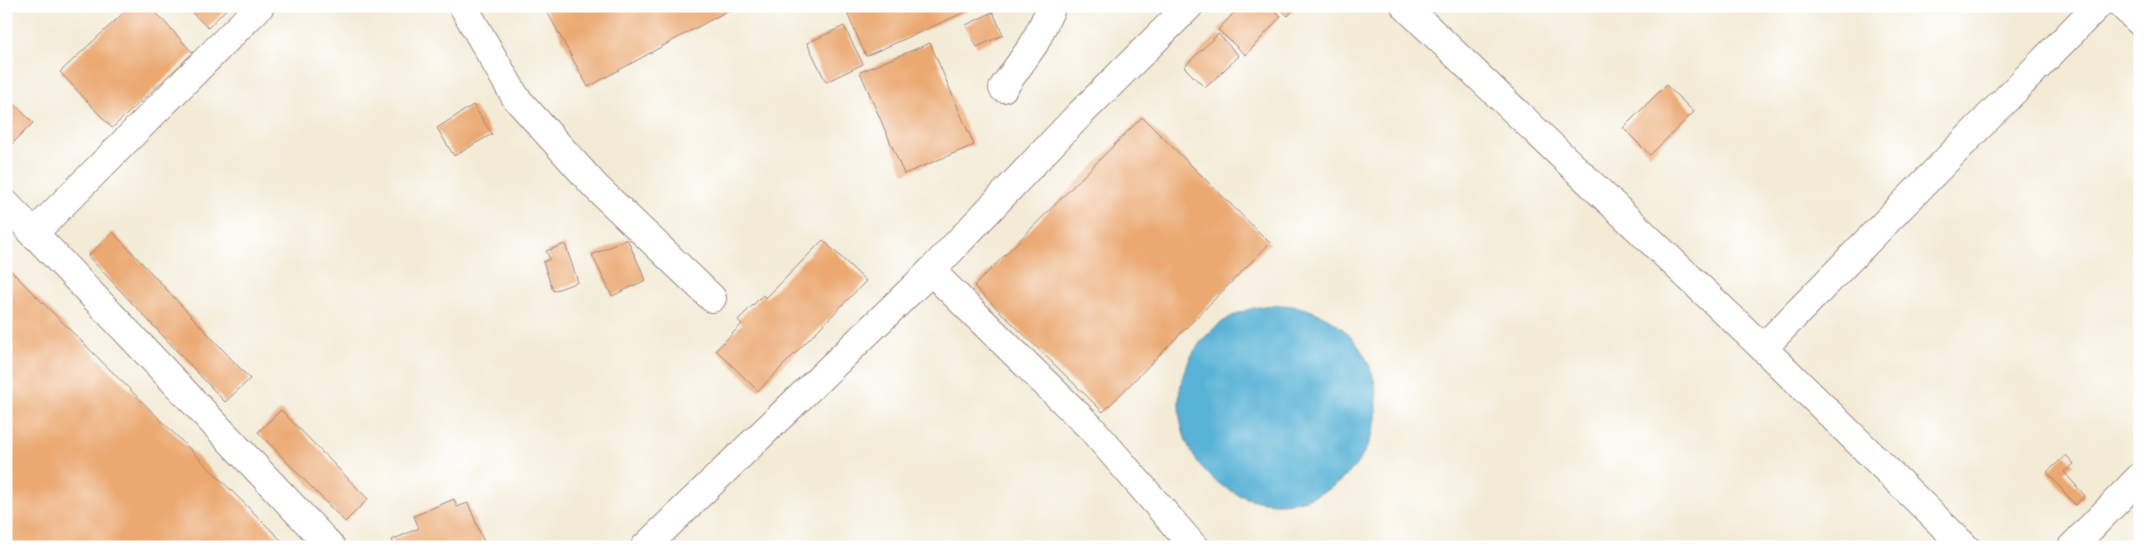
<svg xmlns="http://www.w3.org/2000/svg" width="2146" height="553" viewBox="0 0 2146 553" font-family="Cardo,serif">
	<style>
		.water { fill: #59b2d6; stroke: #526880 }
		.building { fill: #eba871 }
		.lines { fill: none; stroke-linecap: round; stroke-linejoin: round }
		.minor-casing { stroke: #9e8580; stroke-width: 30 }
		.minor { stroke: #fff; stroke-width: 28 }
	</style>
	<rect width="100%" height="100%" fill="#fff"/>
	<filter id="ink" filterUnits="userSpaceOnUse"><feTurbulence type="fractalNoise" baseFrequency=".02" numOctaves="2"/><feDisplacementMap in="SourceGraphic" scale="10" xChannelSelector="R" yChannelSelector="G"/><feConvolveMatrix kernelMatrix="1 2 1 2 8 2 1 2 1" color-interpolation-filters="sRGB"/></filter>
	<filter id="wash" filterUnits="userSpaceOnUse"><feTurbulence type="fractalNoise" baseFrequency=".0096" numOctaves="4" result="noise"/><feDisplacementMap in="SourceGraphic" scale="20" xChannelSelector="R" yChannelSelector="G"/><feGaussianBlur stdDeviation="1.12" result="paint"/><feColorMatrix in="noise" values="0 0 0 0 0 0 0 0 0 0 0 0 0 0 0 0 0 1.4 0 .05"/><feComposite in="paint" operator="in"/></filter>
	<g filter="url(#wash)">
		<rect width="100%" height="100%" fill="#f3ebd6"/>
		<circle class="water" cx="1278" cy="404" r="99"/>
		<g id="blocks">
			<g class="building">
				<path d="M131,6H150L193,53L112,128L60,72Z"/>
				<path d="M185,6H229L208,28Z"/>
				<path d="M544,6H736L588,87Z"/>
				<path d="M844,6H979L866,56Z"/>
				<path d="M1240,6H1269L1281,16L1246,55L1218,30Z"/>
				<path d="M1277,6H1297L1288,16Z"/>
				<path d="M993,12L1003,35L977,47L966,25Z"/>
				<path d="M844,26L863,64L826,82L807,43Z"/>
				<path d="M1218,34L1239,56L1205,88L1184,67Z"/>
				<path d="M930,43L974,145L904,174L860,72Z"/>
				<path d="M1666,85L1694,112L1650,155L1623,128Z"/>
				<path d="M6,95L33,123L8,148L6,146Z"/>
				<path d="M473,105L492,134L454,156L437,128Z"/>
				<path d="M1142,117L1270,243L1103,412L974,286Z"/>
				<path d="M113,232L250,379L225,402L88,256Z"/>
				<path d="M627,239L646,280L612,296L592,255Z"/>
				<path d="M823,240L866,281L758,391L716,350L742,324L738,320L763,295L766,298Z"/>
				<path d="M565,244L578,282L553,291L543,262L550,259L546,251Z"/>
				<path d="M6,266L288,547H6Z"/>
				<path d="M281,410L368,499L345,522L258,432Z"/>
				<path d="M2066,455L2074,464L2064,472L2085,496L2075,505L2047,472Z"/>
				<path d="M454,499L457,507L468,503L486,547H395L392,540L419,528L414,516Z"/>
			</g>
		</g>
	</g>
	<g filter="url(#ink)">
		<use href="#blocks" fill-opacity="0" stroke="#9e8580" stroke-width="1"/>
		<g class="lines">
			<defs>
				<g id="minor">
					<path d="M463,6L516,98L595,186L712,298"/>
					<path d="M1405,6L1763,348L1965,547"/>
					<path d="M2123,6L2140,22"/>
					<path d="M1003,88L1034,44L1052,6"/>
					<path d="M6,204L331,547"/>
					<path d="M33,234L260,6"/>
					<path d="M931,271L1091,428L1194,547"/>
					<path d="M1763,348L2097,6"/>
					<path d="M645,547L931,271L1079,115L1189,6"/>
					<path d="M2072,547L2140,477"/>
				</g>
			</defs>
			<use href="#minor" class="minor-casing"/>
			<use href="#minor" class="minor"/>
		</g>
	</g>
	<rect width="2146" height="553" fill="none" stroke="#fff" stroke-width="25"/>
</svg>
